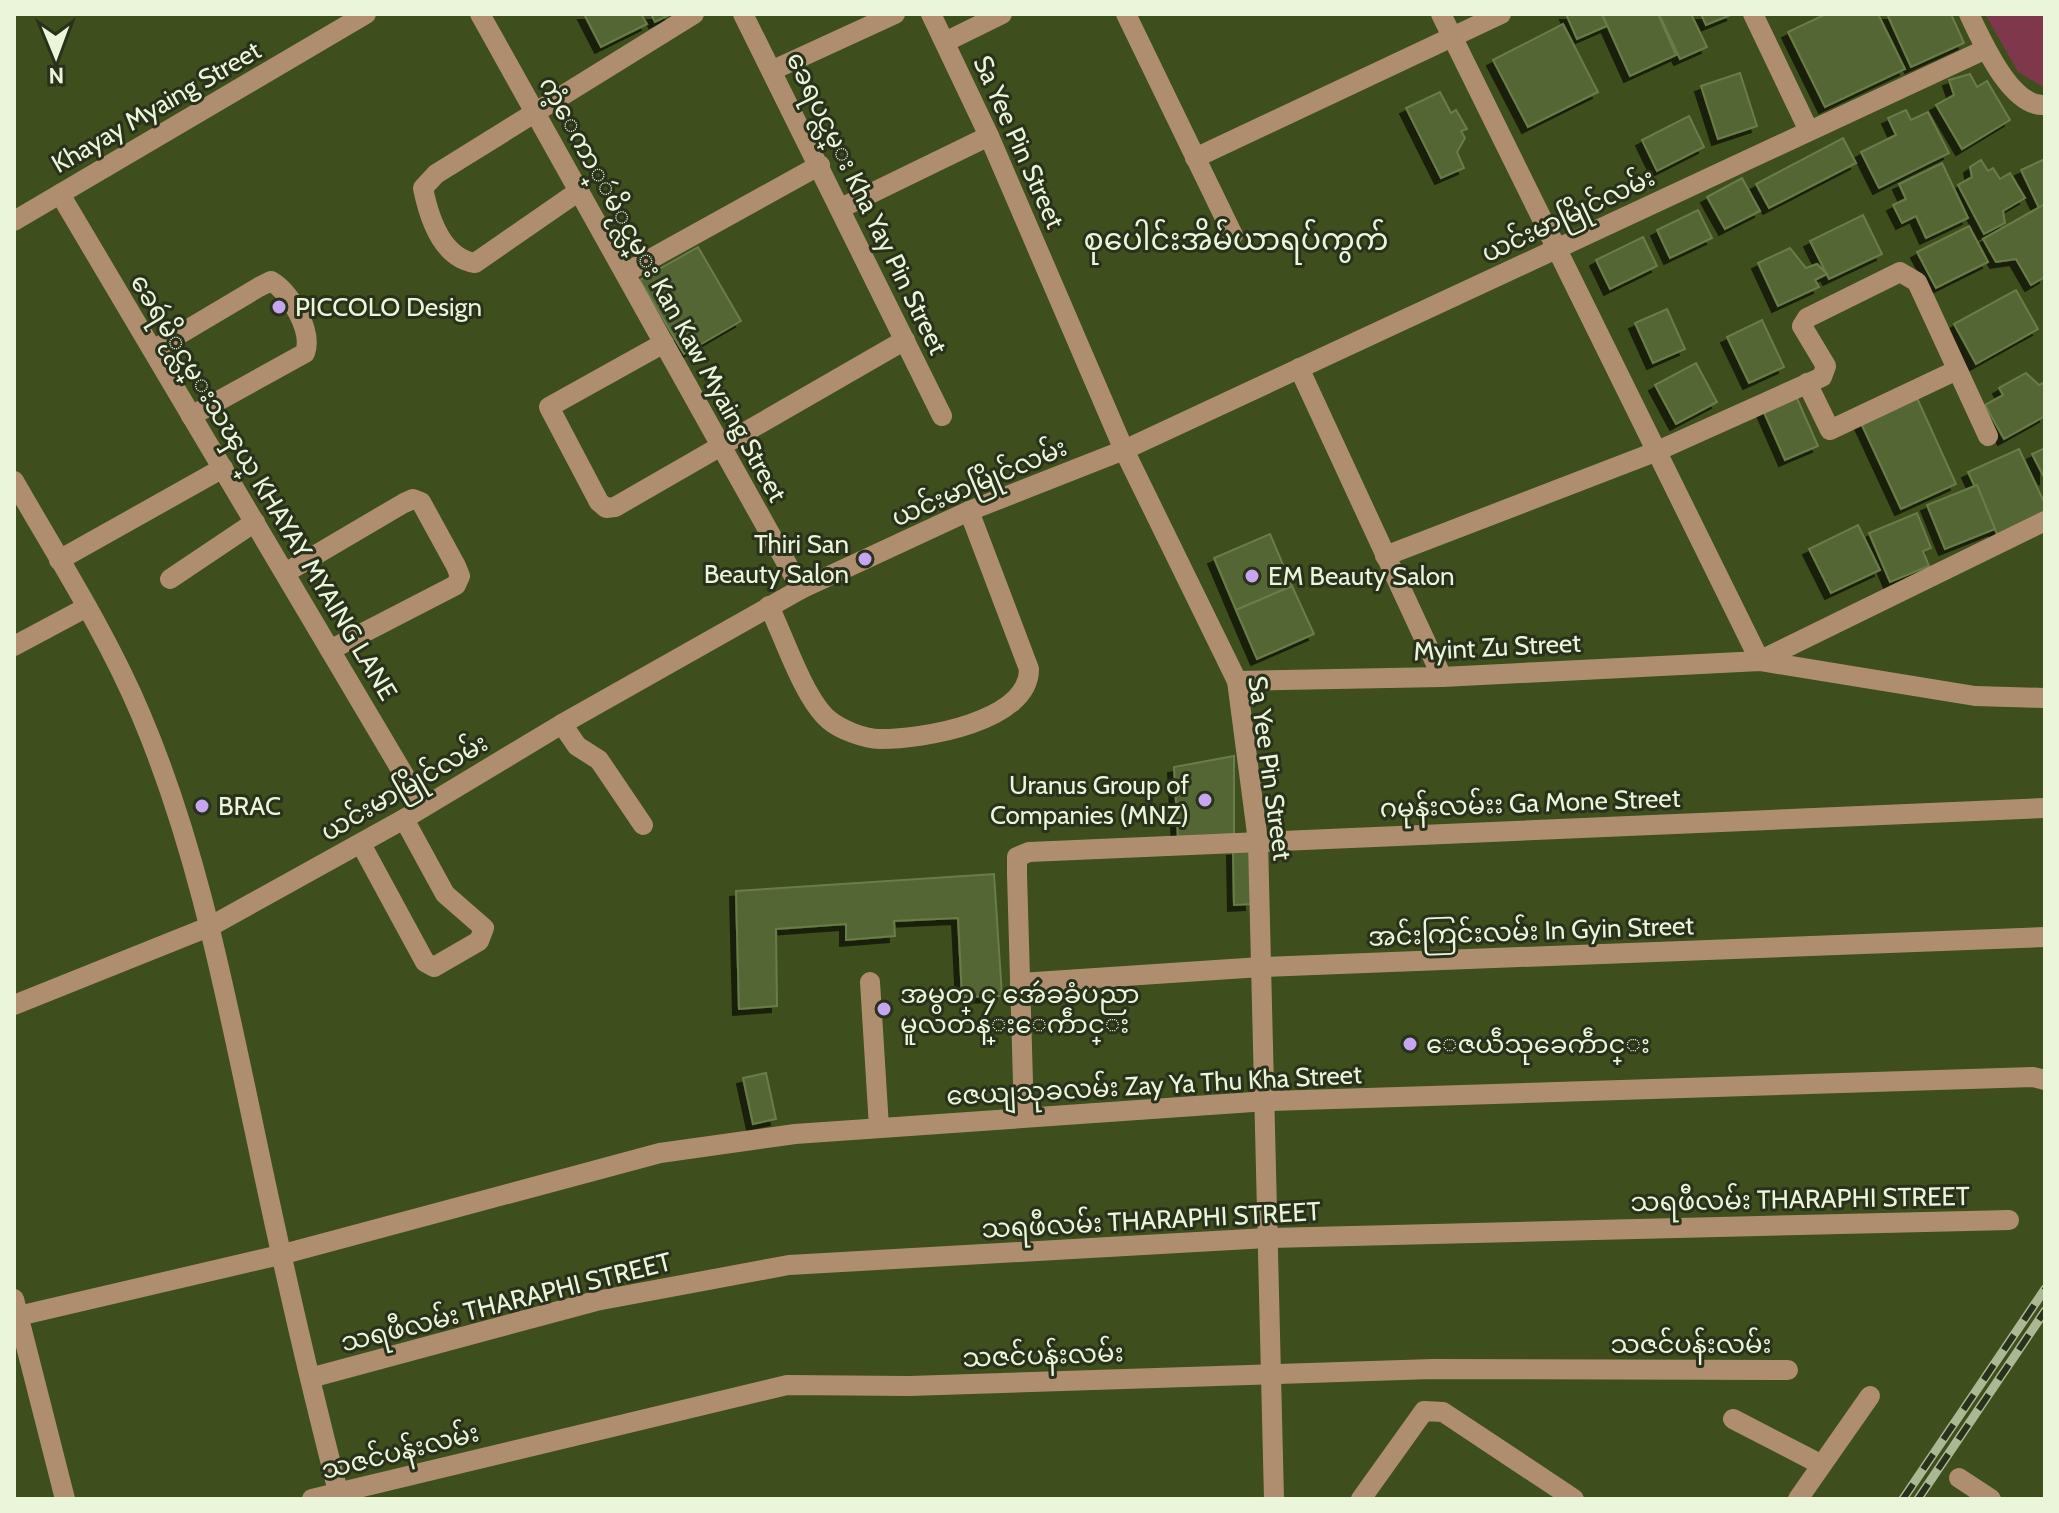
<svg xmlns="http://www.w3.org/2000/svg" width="2059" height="1513" viewBox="0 0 2059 1513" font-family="Cabin,'Noto Sans Myanmar',sans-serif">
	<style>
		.green { fill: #7f374c }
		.building { fill: #556634; stroke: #6b7c49; stroke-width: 2; filter: url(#shadow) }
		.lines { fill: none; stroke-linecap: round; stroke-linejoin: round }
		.minor { stroke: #af8e70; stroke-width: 20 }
		.rail-casing { stroke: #abb894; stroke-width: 9 }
		.rail { stroke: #29301b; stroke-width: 6; stroke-dasharray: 18; stroke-linecap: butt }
		.poi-dot { fill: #c6a6f0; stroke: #29301b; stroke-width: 3 }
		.labels { text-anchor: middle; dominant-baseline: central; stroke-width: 6; stroke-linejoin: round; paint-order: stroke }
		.street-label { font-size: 26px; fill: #eaf5d9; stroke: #29301b }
		.poi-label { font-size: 26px; fill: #eaf5d9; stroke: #29301b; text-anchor: start }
		.quarter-label { font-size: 30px; fill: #eaf5d9; stroke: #29301b }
	</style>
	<defs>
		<filter id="shadow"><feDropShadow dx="-6" dy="6" stdDeviation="0" flood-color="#0009"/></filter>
	</defs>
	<rect width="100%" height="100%" fill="#3e4e1c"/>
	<path class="green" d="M1985,14H2045V88L2018,72Z"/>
	<g class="building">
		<path d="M584,14H641L647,24L601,47Z"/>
		<path d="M651,14H671L655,22Z"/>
		<path d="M1566,14H1602L1607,26L1577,39Z"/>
		<path d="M1602,14H1658L1676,55L1630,76Z"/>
		<path d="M1659,14H1691L1707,47L1680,59Z"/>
		<path d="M1701,14H1733L1706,25Z"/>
		<path d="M1826,14H1878L1905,69L1825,107L1788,32Z"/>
		<path d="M1887,14H1951L1964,43L1911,67Z"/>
		<path d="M1563,24L1598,92L1528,127L1493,60Z"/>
		<path d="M1740,73L1757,126L1718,139L1701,86Z"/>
		<path d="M1970,74L1977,87L1987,81L2010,120L1962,149L1936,105L1954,95L1949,80Z"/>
		<path d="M1440,92L1451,113L1456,110L1467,129L1461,131L1465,138L1457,152L1464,168L1441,178L1406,108Z"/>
		<path d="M1906,110L1911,120L1928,112L1949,153L1879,188L1861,152L1896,135L1888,118Z"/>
		<path d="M1689,116L1704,147L1657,171L1642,140Z"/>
		<path d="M1843,138L1856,163L1769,208L1756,184Z"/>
		<path d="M2045,159V205L2039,208L2021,170Z"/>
		<path d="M1981,160L1988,171L1993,168L2000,179L2010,173L2025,198L2003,211L2005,223L1984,234L1958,185L1972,177L1970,167Z"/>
		<path d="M1942,163L1968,218L1926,238L1916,216L1902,223L1893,205L1906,199L1899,184Z"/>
		<path d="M1742,178L1760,211L1725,229L1707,197Z"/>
		<path d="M2045,204V277L2031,285L2016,259L1996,262L1983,239Z"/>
		<path d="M1698,210L1712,238L1670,258L1657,230Z"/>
		<path d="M1863,215L1882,254L1829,279L1810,241Z"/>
		<path d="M1969,226L1988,262L1936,288L1917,252Z"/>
		<path d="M1643,237L1657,266L1610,289L1596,260Z"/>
		<path d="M698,247L741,321L684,354L640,280Z"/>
		<path d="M1790,248L1806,268L1817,264L1827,274L1815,280L1819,287L1778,306L1758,263Z"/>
		<path d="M2016,290L2038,329L1976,364L1954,324Z"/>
		<path d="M1667,309L1685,349L1653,363L1635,323Z"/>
		<path d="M1762,320L1784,367L1749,383L1727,337Z"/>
		<path d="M1696,363L1717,402L1676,424L1655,385Z"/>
		<path d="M2026,373L2039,385L2045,382V416L2004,439L1985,405L2003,395L1999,388Z"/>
		<path d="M1796,396L1818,446L1785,460L1763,410Z"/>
		<path d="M1917,398L1956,484L1901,509L1861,423Z"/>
		<path d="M2045,448V479L2032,454Z"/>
		<path d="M2019,449L2045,504V514L1998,536L1968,472Z"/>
		<path d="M1977,485L1995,529L1945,549L1927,505Z"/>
		<path d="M1917,513L1931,548L1923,551L1929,566L1890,582L1869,533Z"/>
		<path d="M1858,525L1880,570L1831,593L1809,549Z"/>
		<path d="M1270,534L1292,586L1236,610L1214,558Z"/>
		<path d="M1292,586L1314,634L1257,659L1236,610Z"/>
		<path d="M1234,756V834L1178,838L1174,767Z"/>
		<path d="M1250,849L1251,904L1234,905L1233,850Z"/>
		<path d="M994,874L1002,996L962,997L958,918L894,921L895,936L846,940V924L776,929L777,1006L739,1009L736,891Z"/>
		<path d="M766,1073L776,1119L753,1124L743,1078Z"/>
	</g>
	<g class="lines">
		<g class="minor">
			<path d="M480,14L801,589"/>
			<path d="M743,14L942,416"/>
			<path d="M931,14L989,136L1124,450L1237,681L1258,841L1274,1499"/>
			<path d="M1126,14L1233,235"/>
			<path d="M1441,14L1760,661"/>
			<path d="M1753,14L1809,131"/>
			<path d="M1969,14C1982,41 2011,108 2045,105"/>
			<path d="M945,42L1002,14"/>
			<path d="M773,70L895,14"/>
			<path d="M1195,158L1501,14"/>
			<path d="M579,191L475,263C442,258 429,218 423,188L436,174L694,14"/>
			<path d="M60,194L423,807"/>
			<path d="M841,208L989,136"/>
			<path d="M14,221L366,14"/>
			<path d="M625,273L820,165"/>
			<path d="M664,343L549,407L599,502L606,508L615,507L905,340"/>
			<path d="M153,350L259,287L271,281C290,292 313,331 305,353L191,416"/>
			<path d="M1299,368L1442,677"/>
			<path d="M1807,383L1830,430L1957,370"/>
			<path d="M14,481C58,558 107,634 141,715C197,847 224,988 254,1128C280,1252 308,1376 340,1499"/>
			<path d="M1385,556L1655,452L1822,377L1826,366L1802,326L1807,318L1900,272L1917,282L1988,436"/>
			<path d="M59,560L223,468"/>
			<path d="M285,573L404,503L413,499L421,502L456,566L460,576L456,585L330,650"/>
			<path d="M170,579L255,522"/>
			<path d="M769,606C784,637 804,699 829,720C841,730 865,739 880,739C923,739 1029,722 1029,669L969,511"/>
			<path d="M14,646L87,607"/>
			<path d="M1761,660L2045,521"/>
			<path d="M1237,681L1442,677L1760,661L1975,696L2045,698"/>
			<path d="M562,724L577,746L599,760L643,825"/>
			<path d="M361,844L425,962L434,967L479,941L484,928L445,894L404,819"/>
			<path d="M870,982L879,1127"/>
			<path d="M1020,983L1261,967L2045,937"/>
			<path d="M14,1005L211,926L404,819L562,724L801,589L969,511L1124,450L1986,49"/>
			<path d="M1024,1117L1017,874V857L1029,852L2045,808"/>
			<path d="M14,1299L65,1499"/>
			<path d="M14,1317L280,1255L660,1153L795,1134L1267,1101L2033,1077L2045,1080"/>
			<path d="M310,1378L596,1301L789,1265L1267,1238L2009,1220"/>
			<path d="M1733,1419L1820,1464"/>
			<path d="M1959,1478L1991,1499"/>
			<path d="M312,1499L787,1385L909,1386L1433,1369L1788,1370"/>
			<path d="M1361,1499L1424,1411L1443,1412L1574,1499"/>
			<path d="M1798,1499L1870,1396"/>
		</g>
		<defs>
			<g id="rail">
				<path d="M1903,1499L2045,1289"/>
				<path d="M1918,1499L2045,1311"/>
			</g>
		</defs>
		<use href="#rail" class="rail-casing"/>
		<use href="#rail" class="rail"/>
	</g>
	<g class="poi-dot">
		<circle cx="279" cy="307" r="8"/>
		<circle cx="865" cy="559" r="8"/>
		<circle cx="1252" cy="576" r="8"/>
		<circle cx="1205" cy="800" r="8"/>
		<circle cx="202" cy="806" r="8"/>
		<circle cx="884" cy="1009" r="8"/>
		<circle cx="1410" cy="1044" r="8"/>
	</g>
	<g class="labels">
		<g class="street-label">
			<text transform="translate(156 107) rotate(-30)">Khayay Myaing Street</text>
			<text transform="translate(1019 142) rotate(66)">Sa Yee Pin Street</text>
			<text transform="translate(867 203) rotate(64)">ခေရပင္လမ္း Kha Yay Pin Street</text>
			<text transform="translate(1568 215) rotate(-25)">ယင်းမာမြိုင်လမ်း</text>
			<text transform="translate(663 289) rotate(61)">ကံ့ေကာ္ဴမိႂင္လမ္း Kan Kaw Myaing Street</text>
			<text transform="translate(979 482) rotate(-23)">ယင်းမာမြိုင်လမ်း</text>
			<text transform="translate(264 487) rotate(59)">ခေရဴမိႂင္လမ္းသၾယ္ KHAYAY MYAING LANE</text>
			<text transform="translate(1497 647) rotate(-3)">Myint Zu Street</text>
			<text transform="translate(1270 768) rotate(82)">Sa Yee Pin Street</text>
			<text transform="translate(404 787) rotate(-30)">ယင်းမာမြိုင်လမ်း</text>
			<text transform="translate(1530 803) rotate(-2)">ဂမုန်းလမ်းး Ga Mone Street</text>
			<text transform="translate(1531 931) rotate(-2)">အင်းကြင်းလမ်း In Gyin Street</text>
			<text transform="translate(1154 1085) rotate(-3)">ဇေယျသုခလမ်း Zay Ya Thu Kha Street</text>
			<text transform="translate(1800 1199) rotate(-1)">သရဖီလမ်း THARAPHI STREET</text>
			<text transform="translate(1151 1220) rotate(-3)">သရဖီလမ်း THARAPHI STREET</text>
			<text transform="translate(506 1302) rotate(-14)">သရဖီလမ်း THARAPHI STREET</text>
			<text x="1691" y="1344">သဇင်ပန်းလမ်း</text>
			<text transform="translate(1043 1355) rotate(-2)">သဇင်ပန်းလမ်း</text>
			<text transform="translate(400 1451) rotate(-14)">သဇင်ပန်းလမ်း</text>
		</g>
		<g class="poi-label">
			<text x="295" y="307">PICCOLO Design</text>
			<text x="849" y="544" text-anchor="end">Thiri San<tspan x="849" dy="30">Beauty Salon</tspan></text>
			<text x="1268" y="576">EM Beauty Salon</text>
			<text x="1189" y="785" text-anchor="end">Uranus Group of<tspan x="1189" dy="30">Companies (MNZ)</tspan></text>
			<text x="218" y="806">BRAC</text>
			<text x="900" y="994">အမွတ္ ၄ အေဴခခံပညာ<tspan x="900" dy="30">မူလတန္းေကဵာင္း</tspan></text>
			<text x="1426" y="1044">ေဇယဵသုခေကဵာင္း</text>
		</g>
		<g class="quarter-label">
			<text x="1236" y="239">စုပေါင်းအိမ်ယာရပ်ကွက်</text>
		</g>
	</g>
	<rect width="2059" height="1513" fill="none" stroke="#eaf5d9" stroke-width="32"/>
	<g transform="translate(56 56) rotate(179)" stroke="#29301b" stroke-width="6" paint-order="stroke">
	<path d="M0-6L14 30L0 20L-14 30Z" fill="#eaf5d9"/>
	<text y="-12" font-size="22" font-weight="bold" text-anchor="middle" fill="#eaf5d9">N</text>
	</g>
</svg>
